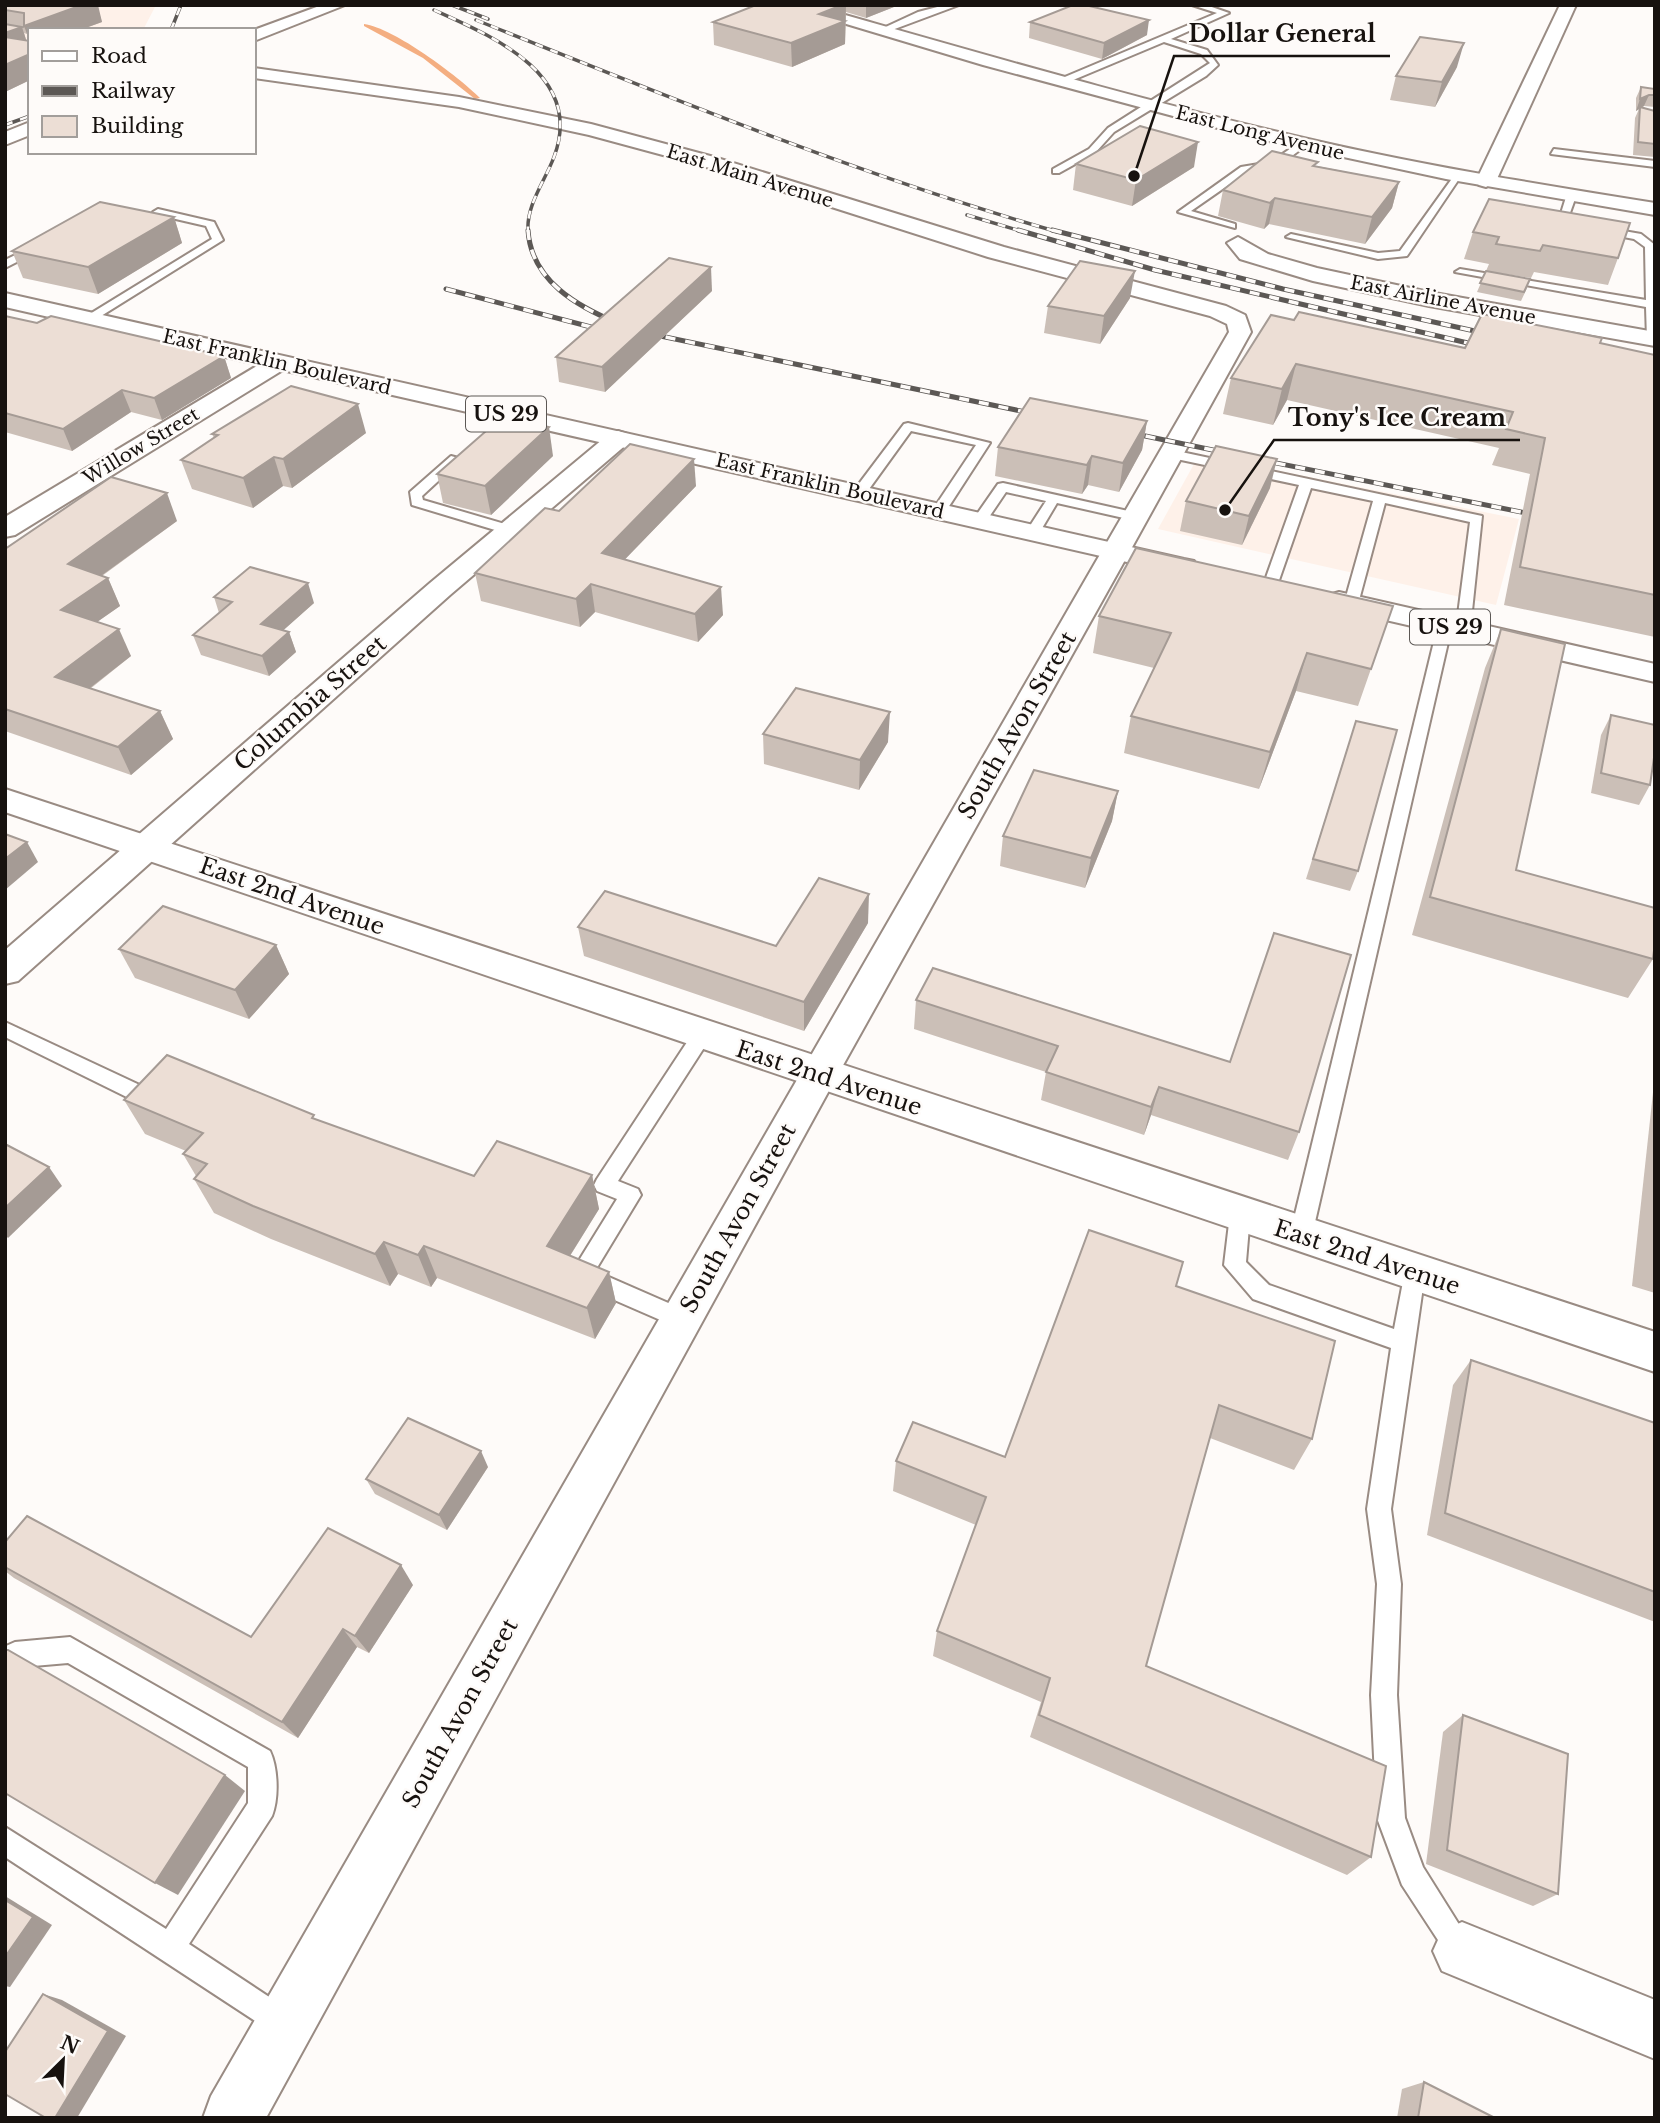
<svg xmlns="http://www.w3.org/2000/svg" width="1660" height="2123" viewBox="0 0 1660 2123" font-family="'Libre Baskerville',serif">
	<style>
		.built { fill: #fef1e9 }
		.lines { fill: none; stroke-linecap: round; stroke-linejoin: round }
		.stream { fill: #f4ae81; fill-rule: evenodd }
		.service-casing { stroke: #998b83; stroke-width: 4 }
		.minor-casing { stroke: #998b83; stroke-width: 4 }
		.tertiary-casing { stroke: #998b83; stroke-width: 4 }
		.secondary-casing { stroke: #998b83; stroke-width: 4 }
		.primary-casing { stroke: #998b83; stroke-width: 4 }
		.service { fill: #fff; fill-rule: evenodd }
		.minor { fill: #fff; fill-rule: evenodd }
		.tertiary { fill: #fff; fill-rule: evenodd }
		.secondary { fill: #fff; fill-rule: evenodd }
		.primary { fill: #fff; fill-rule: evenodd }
		.rail-far1-casing { stroke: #5c5855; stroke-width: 3.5 }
		.rail-casing { stroke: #5c5855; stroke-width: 5 }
		.rail-far1 { stroke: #fefbf9; stroke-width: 2.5; stroke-dasharray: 8; stroke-linecap: butt }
		.rail { stroke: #fefbf9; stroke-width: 3.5; stroke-dasharray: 10; stroke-linecap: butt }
		.wall { fill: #cbbfb7; fill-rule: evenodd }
		.shaded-wall { fill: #a59b95 }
		.building { fill: #ecded5; stroke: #a59b95; stroke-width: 2 }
		.labels { text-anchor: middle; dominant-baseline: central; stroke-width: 5; stroke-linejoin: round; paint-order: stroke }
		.far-street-label { font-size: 19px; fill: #17120f; stroke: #fefbf9 }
		.shield { fill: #fefbf9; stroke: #5c5855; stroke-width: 2 }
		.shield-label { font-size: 21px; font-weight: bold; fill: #17120f }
		.street-label { font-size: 23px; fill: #17120f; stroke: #fefbf9 }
		.leader { fill: none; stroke: #17120f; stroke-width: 2.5 }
		.callout-dot { fill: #17120f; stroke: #fefbf9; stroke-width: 2.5 }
		.callout-label { font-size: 24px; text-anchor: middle; font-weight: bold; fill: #17120f; stroke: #fefbf9; stroke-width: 5; stroke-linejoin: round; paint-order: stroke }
	</style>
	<rect width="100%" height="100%" fill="#fefbf9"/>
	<g class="built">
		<path d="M5,5H156L143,30H30V49Z"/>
		<path d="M1199,455L1519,519L1496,605L1158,529Z"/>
	</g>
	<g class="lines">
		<path class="stream" d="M364,24C394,28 458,76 480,98L475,99L423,58L364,26Z"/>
		<defs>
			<g id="service">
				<path d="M945,5H959L884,33L877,31L918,12Z"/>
				<path d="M1192,5H1206L1229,13L1171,39L1207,50L1218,65L1206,76L1114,132L1095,153L1059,173H1053V169L1089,149L1108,128L1210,63L1201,54L1164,42L1066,83H1060V79L1217,13Z"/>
				<path d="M1300,142L1308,144L1277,167L1247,172L1191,211L1235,224V228L1178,212L1241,167L1271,162Z"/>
				<path d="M1554,149L1655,161V167L1551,154Z"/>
				<path d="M1456,173L1461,176L1407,256L1378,259L1286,237L1291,234L1378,253L1400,251Z"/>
				<path d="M1567,194L1576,196L1566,224L1557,226Z"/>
				<path d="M158,209L214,222L223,240L93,321H85V317L212,239L206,226L154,214L153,212Z"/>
				<path d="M1601,227L1641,234L1655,245V342L1647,339L1646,307L1455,272L1460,269L1646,300L1645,247L1634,239L1597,232V228Z"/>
				<path d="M36,245L41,248L40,250L5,268V260Z"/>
				<path d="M908,423L990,443L944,514L932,511L976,445L911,431L864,496L852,493L904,424Z"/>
				<path d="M1172,450L1482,516L1470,630L1463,634L1456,630L1470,522L1385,503L1358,604L1351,608L1344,604L1373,501L1311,488L1277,586L1270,590L1263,586L1299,485L1167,457L1166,454Z"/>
				<path d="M451,456L462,459L422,496L423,500L515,527V533H505L412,505L410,492Z"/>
				<path d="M1003,483L1137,513L1144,517L1137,521L1057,503L1038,535L1033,536L1026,532L1046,501L1006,492L985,523H975V517L998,484Z"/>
				<path d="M1445,621L1452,625L1312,1235L1308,1241L1301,1244L1294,1241L1290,1235L1438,625Z"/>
				<path d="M5,1022L161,1095L164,1101L161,1107H147L5,1037Z"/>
				<path d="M702,1028L711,1035L709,1040L618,1181L638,1189L641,1195L595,1271L689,1312L692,1319L689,1326L681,1329L573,1282L570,1275L617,1199L597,1191L594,1185L597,1179L695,1030Z"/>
				<path d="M1240,1206L1247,1209L1250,1215L1246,1262L1269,1285L1394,1329L1406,1266L1414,1264L1422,1266L1425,1273L1391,1509L1401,1584L1397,1695L1405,1818L1423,1867L1475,1950L1471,1960L1461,1964L1451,1960L1402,1885L1377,1818L1371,1695L1377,1584L1367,1509L1391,1348L1253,1299L1224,1265L1230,1215L1233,1209Z"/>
				<path d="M70,1637L270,1751C278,1768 279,1798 272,1816L189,1944L292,2012L297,2022L292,2032L282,2037L272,2032L5,1857V1827L166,1929L248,1803V1767L68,1663L22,1667L14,1677L5,1681L6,1646L15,1642Z"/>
			</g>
			<g id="minor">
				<path d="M1560,5H1576L1496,181L1486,187L1479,185L1476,181Z"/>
				<path d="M1238,237L1268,254L1317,268L1429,292L1655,332V346L1429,306L1313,281L1240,259L1227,243Z"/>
				<path d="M278,356L286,358L290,363L286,368L15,535L5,537V517L270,358Z"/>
				<path d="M618,431L627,434L631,439L627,444L450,595L18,981L5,984V950L430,583L609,434Z"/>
				<path d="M1116,543L1126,545L1130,551L832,1085L266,2118H203L211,2096L1102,551L1106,545Z"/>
				<path d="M1462,1922L1655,2000V2059L1442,1971L1433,1951L1442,1931Z"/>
			</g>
			<g id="tertiary">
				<path d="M254,68L459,97L591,124L714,157L1004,247L1226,306L1245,315L1251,332L1130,551L1126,557H1106L1102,551L1229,332L1227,324L1210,316L988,257L700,165L589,135L459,107L254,78Z"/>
				<path d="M5,789L1655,1332V1372L5,812Z"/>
			</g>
			<g id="secondary">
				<path d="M322,5H345L254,41V30Z"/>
				<path d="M783,5H810C979,53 1149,103 1321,142C1431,167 1543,185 1655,203V215L1446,179L1255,138L983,65Z"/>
				<path d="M30,122V135L5,145V132Z"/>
			</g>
			<g id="primary">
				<path d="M5,293L1184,559L1194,561L1198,567L1194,573L1184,575L5,307Z"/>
				<path d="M1339,592L1655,664V682L1329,607L1325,601L1329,595Z"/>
			</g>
		</defs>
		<use href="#service" class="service-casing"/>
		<use href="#minor" class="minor-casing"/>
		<use href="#tertiary" class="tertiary-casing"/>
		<use href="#secondary" class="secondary-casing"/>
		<use href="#primary" class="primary-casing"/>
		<use href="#service" class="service"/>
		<use href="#minor" class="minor"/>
		<use href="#tertiary" class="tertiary"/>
		<use href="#secondary" class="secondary"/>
		<use href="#primary" class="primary"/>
		<defs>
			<g id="rail-far1">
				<path d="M452,5L488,19"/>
				<path d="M434,10C494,37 585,75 554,157C545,181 526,205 528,232"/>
				<path d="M476,20C668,97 859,175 1058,232"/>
				<path d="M171,30L181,5"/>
				<path d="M5,125L30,116"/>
				<path d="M967,215L1024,232"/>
			</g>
			<g id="rail">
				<path d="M528,230C531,281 578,307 620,324"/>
				<path d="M1018,230L1155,270L1485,347"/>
				<path d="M1052,230L1283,289L1493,335"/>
				<path d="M446,289L610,332"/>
				<path d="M646,333L1040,415"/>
				<path d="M1126,432L1232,454"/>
				<path d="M1256,459L1541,516"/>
			</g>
		</defs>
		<use href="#rail-far1" class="rail-far1-casing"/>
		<use href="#rail" class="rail-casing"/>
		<use href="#rail-far1" class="rail-far1"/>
		<use href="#rail" class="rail"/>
	</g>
	<g class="wall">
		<path d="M5,5L97,6L102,22L80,30H30V80L5,92ZM24,33L27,34L29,41L26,40Z"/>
		<path d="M756,5H899L866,18L846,12L845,44L792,67L714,45L713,22Z"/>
		<path d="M1030,22L1147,35L1102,59L1029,38Z"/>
		<path d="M1457,67L1435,107L1390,100L1396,76Z"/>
		<path d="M1641,87L1655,89V107L1644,106L1642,107L1655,111V157L1633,155L1635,118L1639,109L1636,111V98Z"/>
		<path d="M1076,164L1194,167L1132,206L1073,190Z"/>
		<path d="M1317,166L1399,182L1392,208L1365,244L1269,224L1264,229L1218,216L1223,190Z"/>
		<path d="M174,217L182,243L98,294L23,278L12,251Z"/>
		<path d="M1473,232L1618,258L1608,285L1534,272L1531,278L1492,272L1527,288L1521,301L1477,292L1489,264L1464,259Z"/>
		<path d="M712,291L605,392L559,382L556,357Z"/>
		<path d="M1130,298L1100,344L1044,333L1048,306Z"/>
		<path d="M5,316L37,323L224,356L231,378L162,420L131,412L72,451L5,432Z"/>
		<path d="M1294,320L1465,348L1600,343L1655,355V637L1504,605L1530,474L1492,465L1499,448L1287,400L1273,425L1223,414L1231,378Z"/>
		<path d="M1147,421L1142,450L1119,492L1088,485L1082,494L995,476L998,447Z"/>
		<path d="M366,433L292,488L283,486L253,508L192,489L181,460L214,438L212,434Z"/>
		<path d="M553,456L491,515L443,503L437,474Z"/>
		<path d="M696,486L625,559L723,615L698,642L595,612L580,627L481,601L475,573L559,511Z"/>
		<path d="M1270,488L1242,545L1180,531L1186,501Z"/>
		<path d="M177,521L102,576L108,578L120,606L97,622L131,656L90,689L160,711L173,739L131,775L5,731V549Z"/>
		<path d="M214,597L314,603L283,630L289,632L296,652L269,676L201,655L193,635L219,613Z"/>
		<path d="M1393,606L1358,706L1296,691L1259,789L1124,753L1131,716L1154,668L1093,653L1099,616Z"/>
		<path d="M1501,629L1516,870L1653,959L1628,998L1412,935L1485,668Z"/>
		<path d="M1611,715L1650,785L1639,805L1591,793L1601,735Z"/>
		<path d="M1356,721L1358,871L1350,891L1306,879Z"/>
		<path d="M763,734L888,742L859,790L764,764Z"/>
		<path d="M1118,791L1112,821L1085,888L1000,866L1003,836Z"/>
		<path d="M868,923L804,1031L584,956L578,927L776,946Z"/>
		<path d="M276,945L289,974L249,1019L135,978L119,949Z"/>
		<path d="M933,968L1299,1132L1288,1160L1151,1115L1144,1135L1041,1100L1046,1072L914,1029L916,1000Z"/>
		<path d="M1655,1074V1293L1632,1286Z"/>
		<path d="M124,1100L315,1119L474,1176L592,1175L599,1209L570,1256L609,1272L616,1303L595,1339L437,1278L431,1287L398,1274L390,1286L271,1239L214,1213L194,1179L196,1176L183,1154L186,1151L145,1134Z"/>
		<path d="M1176,1286L1312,1439L1294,1470L1210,1438L1146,1666L1371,1857L1347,1875L1030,1737L1041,1702L933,1656L937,1631L976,1525L893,1491L896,1461L1005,1457Z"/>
		<path d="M1471,1360L1655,1423V1622L1427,1535L1453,1385Z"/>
		<path d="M488,1467L447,1530L375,1494L366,1479Z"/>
		<path d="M5,1542L251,1637L413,1585L369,1653L357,1647L298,1738L14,1578L5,1571Z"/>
		<path d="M1463,1715L1558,1894L1533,1906L1426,1864L1443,1732Z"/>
		<path d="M1424,2082L1495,2118H1397L1402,2089Z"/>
	</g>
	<g class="shaded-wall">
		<path d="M69,5H98L102,22L80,30H30V42L24,26Z"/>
		<path d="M842,5H846L845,44L792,67L791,43L819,14Z"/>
		<path d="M866,5H899L866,18Z"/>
		<path d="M1149,20L1147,35L1102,59L1104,43Z"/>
		<path d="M22,27L29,49L5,54V33Z"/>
		<path d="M1464,43L1457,67L1435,107L1442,82Z"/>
		<path d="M30,54V80L5,92V65Z"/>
		<path d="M1649,95L1644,106L1636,111L1640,99Z"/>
		<path d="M1198,142L1194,167L1132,206L1136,180Z"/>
		<path d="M1399,182L1392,208L1365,244L1372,217Z"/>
		<path d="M1275,198L1269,224L1264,229L1270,203Z"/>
		<path d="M174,217L182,243L98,294L88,267Z"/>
		<path d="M711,267L712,291L605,392L602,367Z"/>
		<path d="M1135,271L1130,298L1100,344L1104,316Z"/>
		<path d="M224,356L231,378L162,420L154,398Z"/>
		<path d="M1296,364L1287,400L1273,425L1282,389Z"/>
		<path d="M122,390L131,412L72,451L63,429Z"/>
		<path d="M358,404L366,433L292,488L283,459Z"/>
		<path d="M1147,421L1142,450L1119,492L1123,463Z"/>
		<path d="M549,427L553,456L491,515L485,486Z"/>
		<path d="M1092,456L1088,485L1082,494L1087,465Z"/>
		<path d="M274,457L283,486L253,508L243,478Z"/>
		<path d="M694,459L696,486L605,580L602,553Z"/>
		<path d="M1277,459L1270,488L1242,545L1249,516Z"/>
		<path d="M167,493L177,521L80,591L68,564Z"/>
		<path d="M108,578L120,606L74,638L61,610Z"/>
		<path d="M308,583L314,603L268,644L261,624Z"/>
		<path d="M591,584L595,612L580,627L576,599Z"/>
		<path d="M721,587L723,615L698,642L695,614Z"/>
		<path d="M119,629L131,656L68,705L55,677Z"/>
		<path d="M289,632L296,652L269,676L262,656Z"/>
		<path d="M1307,653L1296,691L1259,789L1270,752Z"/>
		<path d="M160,711L173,739L131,775L118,747Z"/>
		<path d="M890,712L888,742L859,790L860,760Z"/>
		<path d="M1118,791L1112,821L1085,888L1091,858Z"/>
		<path d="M27,842L38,862L5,890V859Z"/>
		<path d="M869,894L868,923L804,1031V1002Z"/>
		<path d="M276,945L289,974L249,1019L235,990Z"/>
		<path d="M1159,1087L1151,1115L1144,1135L1151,1107Z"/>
		<path d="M49,1167L62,1186L8,1238L5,1235V1208Z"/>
		<path d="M592,1175L599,1209L556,1278L547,1246Z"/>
		<path d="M384,1242L398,1274L390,1286L375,1254Z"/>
		<path d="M424,1246L437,1278L431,1287L418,1255Z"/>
		<path d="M609,1272L616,1303L595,1339L587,1308Z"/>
		<path d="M481,1451L488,1467L447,1530L439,1515Z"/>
		<path d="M401,1565L413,1585L369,1653L355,1636Z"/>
		<path d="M343,1629L357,1647L298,1738L282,1722Z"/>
		<path d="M225,1775L245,1791L178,1895L155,1883Z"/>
		<path d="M5,1896L52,1925L10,1987L5,1986Z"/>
		<path d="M43,1994L62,2000L126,2036L77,2118H55Z"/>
	</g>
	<g class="building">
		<path d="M5,5H82L24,26V13L5,10Z"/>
		<path d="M756,5H842L819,14L845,21L791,43L713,22Z"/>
		<path d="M1073,5H1085L1149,20L1104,43L1030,22Z"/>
		<path d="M5,24L22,27L5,33Z"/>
		<path d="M5,37L30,41V54L5,65Z"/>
		<path d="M1420,37L1464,43L1442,82L1396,76Z"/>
		<path d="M1641,87L1655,89V95H1649L1640,99Z"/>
		<path d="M1640,107L1655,111V144L1638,142Z"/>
		<path d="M1140,126L1198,142L1136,180L1076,164Z"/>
		<path d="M1272,151L1318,162L1313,166L1399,182L1372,217L1275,198L1270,203L1223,190Z"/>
		<path d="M1489,199L1630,223L1618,258L1543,245L1540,251L1496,244L1499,237L1473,232Z"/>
		<path d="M100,202L174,217L88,267L12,251Z"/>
		<path d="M669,258L711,267L602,367L556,357Z"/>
		<path d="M1080,261L1135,271L1104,316L1048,306Z"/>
		<path d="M1486,271L1530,279L1524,292L1480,283Z"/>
		<path d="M1299,312L1465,348L1482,314L1602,338L1600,343L1655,355V595L1520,567L1545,438L1506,429L1513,412L1296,364L1282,389L1231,378L1271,315L1294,320Z"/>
		<path d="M5,316L37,323L51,316L224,356L154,398L122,390L63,429L5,413Z"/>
		<path d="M291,386L358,404L283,459L274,457L243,478L181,460L218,435L212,434Z"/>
		<path d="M1030,398L1147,421L1123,463L1092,456L1087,465L998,447Z"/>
		<path d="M502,417L549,427L485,486L437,474Z"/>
		<path d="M630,444L694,459L602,553L721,587L695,614L591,584L576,599L475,573L545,508L559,511Z"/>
		<path d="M1216,446L1277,459L1249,516L1186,501Z"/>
		<path d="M111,477L167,493L68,564L108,578L61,610L119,629L55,677L160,711L118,747L5,709V549Z"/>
		<path d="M1136,548L1393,606L1371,669L1307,653L1270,752L1131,716L1171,633L1099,616Z"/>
		<path d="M250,567L308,583L261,624L289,632L262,656L193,635L232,602L214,597Z"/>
		<path d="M1501,629L1565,644L1516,870L1655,908V942L1653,959L1430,897Z"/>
		<path d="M796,688L890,712L860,760L763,734Z"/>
		<path d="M1611,715L1655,725V751L1650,785L1601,773Z"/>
		<path d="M1356,721L1397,730L1358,871L1313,859Z"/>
		<path d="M1034,770L1118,791L1091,858L1003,836Z"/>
		<path d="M5,834L27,842L5,859Z"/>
		<path d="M819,878L869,894L804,1002L578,927L605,891L776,946Z"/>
		<path d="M163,906L276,945L235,990L119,949Z"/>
		<path d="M1274,933L1351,955L1299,1132L1159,1087L1151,1107L1046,1072L1058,1046L916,1000L933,968L1230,1062Z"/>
		<path d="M167,1055L314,1115L312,1118L474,1176L497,1141L592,1175L547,1246L609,1272L587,1308L424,1246L418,1255L384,1242L375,1254L253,1206L194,1179L207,1164L183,1154L203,1133L124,1100Z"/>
		<path d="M5,1144L49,1167L5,1208Z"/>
		<path d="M1089,1230L1183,1262L1176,1286L1335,1341L1312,1439L1219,1405L1146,1666L1386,1766L1371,1857L1039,1715L1050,1678L937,1631L986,1497L896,1461L913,1422L1005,1457Z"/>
		<path d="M1471,1360L1655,1423V1592L1445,1513Z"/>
		<path d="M408,1418L481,1451L439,1515L366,1479Z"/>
		<path d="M27,1516L251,1637L328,1528L401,1565L355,1636L343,1629L282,1722L5,1567V1542Z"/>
		<path d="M5,1650H8L225,1775L155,1883L5,1793Z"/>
		<path d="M1463,1715L1568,1754L1558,1894L1447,1850Z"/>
		<path d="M5,1900L33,1917L5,1957Z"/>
		<path d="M43,1994L108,2031L55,2118H46L5,2094V2052Z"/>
		<path d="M1424,2082L1495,2118H1418Z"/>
	</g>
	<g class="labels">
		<g class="far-street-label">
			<text transform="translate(1260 133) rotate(14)">East Long Avenue</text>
			<text transform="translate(750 176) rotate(17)">East Main Avenue</text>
			<text transform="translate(1443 300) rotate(11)">East Airline Avenue</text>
			<text transform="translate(277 362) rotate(13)">East Franklin Boulevard</text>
			<text transform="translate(141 446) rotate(-31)">Willow Street</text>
			<text transform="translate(830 486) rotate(13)">East Franklin Boulevard</text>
		</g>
		<g class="shield">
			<rect x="466" y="396.5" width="80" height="35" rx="5"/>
			<rect x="1410" y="609.5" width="80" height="35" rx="5"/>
		</g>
		<g class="shield-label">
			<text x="506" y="414">US 29</text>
			<text x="1450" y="627">US 29</text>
		</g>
		<g class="street-label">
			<text transform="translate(310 703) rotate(-41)">Columbia Street</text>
			<text transform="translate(1017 725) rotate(-60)">South Avon Street</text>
			<text transform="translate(292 896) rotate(19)">East 2nd Avenue</text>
			<text transform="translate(829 1078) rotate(18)">East 2nd Avenue</text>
			<text transform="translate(738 1218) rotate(-61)">South Avon Street</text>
			<text transform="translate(1367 1257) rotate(18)">East 2nd Avenue</text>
			<text transform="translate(460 1713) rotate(-61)">South Avon Street</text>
		</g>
	</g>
	<path class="leader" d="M1134 176L1174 56H1390M1225 510L1274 440H1520"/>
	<g class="callout-dot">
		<circle cx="1134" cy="176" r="7"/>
		<circle cx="1225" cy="510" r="7"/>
	</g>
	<g class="callout-label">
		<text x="1282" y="42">Dollar General</text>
		<text x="1397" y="426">Tony's Ice Cream</text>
	</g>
	<rect width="1660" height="2123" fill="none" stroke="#17120f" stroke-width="14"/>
	<rect x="28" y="28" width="228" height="126" fill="#fefbf9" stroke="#a29e9b" stroke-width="2"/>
	<rect x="42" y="51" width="35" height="10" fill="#ffffff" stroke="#a29e9b" stroke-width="2"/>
	<text x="91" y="63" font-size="21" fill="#17120f">Road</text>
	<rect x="42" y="86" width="35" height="10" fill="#5c5855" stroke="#a29e9b" stroke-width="2"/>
	<text x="91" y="98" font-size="21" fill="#17120f">Railway</text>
	<rect x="42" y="116" width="35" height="21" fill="#ecded5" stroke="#a29e9b" stroke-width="2"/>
	<text x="91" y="133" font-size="21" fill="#17120f">Building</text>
	<g transform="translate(63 2060) rotate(24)" stroke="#fefbf9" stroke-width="5" paint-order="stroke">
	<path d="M0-5L12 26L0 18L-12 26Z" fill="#17120f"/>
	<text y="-10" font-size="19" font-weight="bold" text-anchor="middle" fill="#17120f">N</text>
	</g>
</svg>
